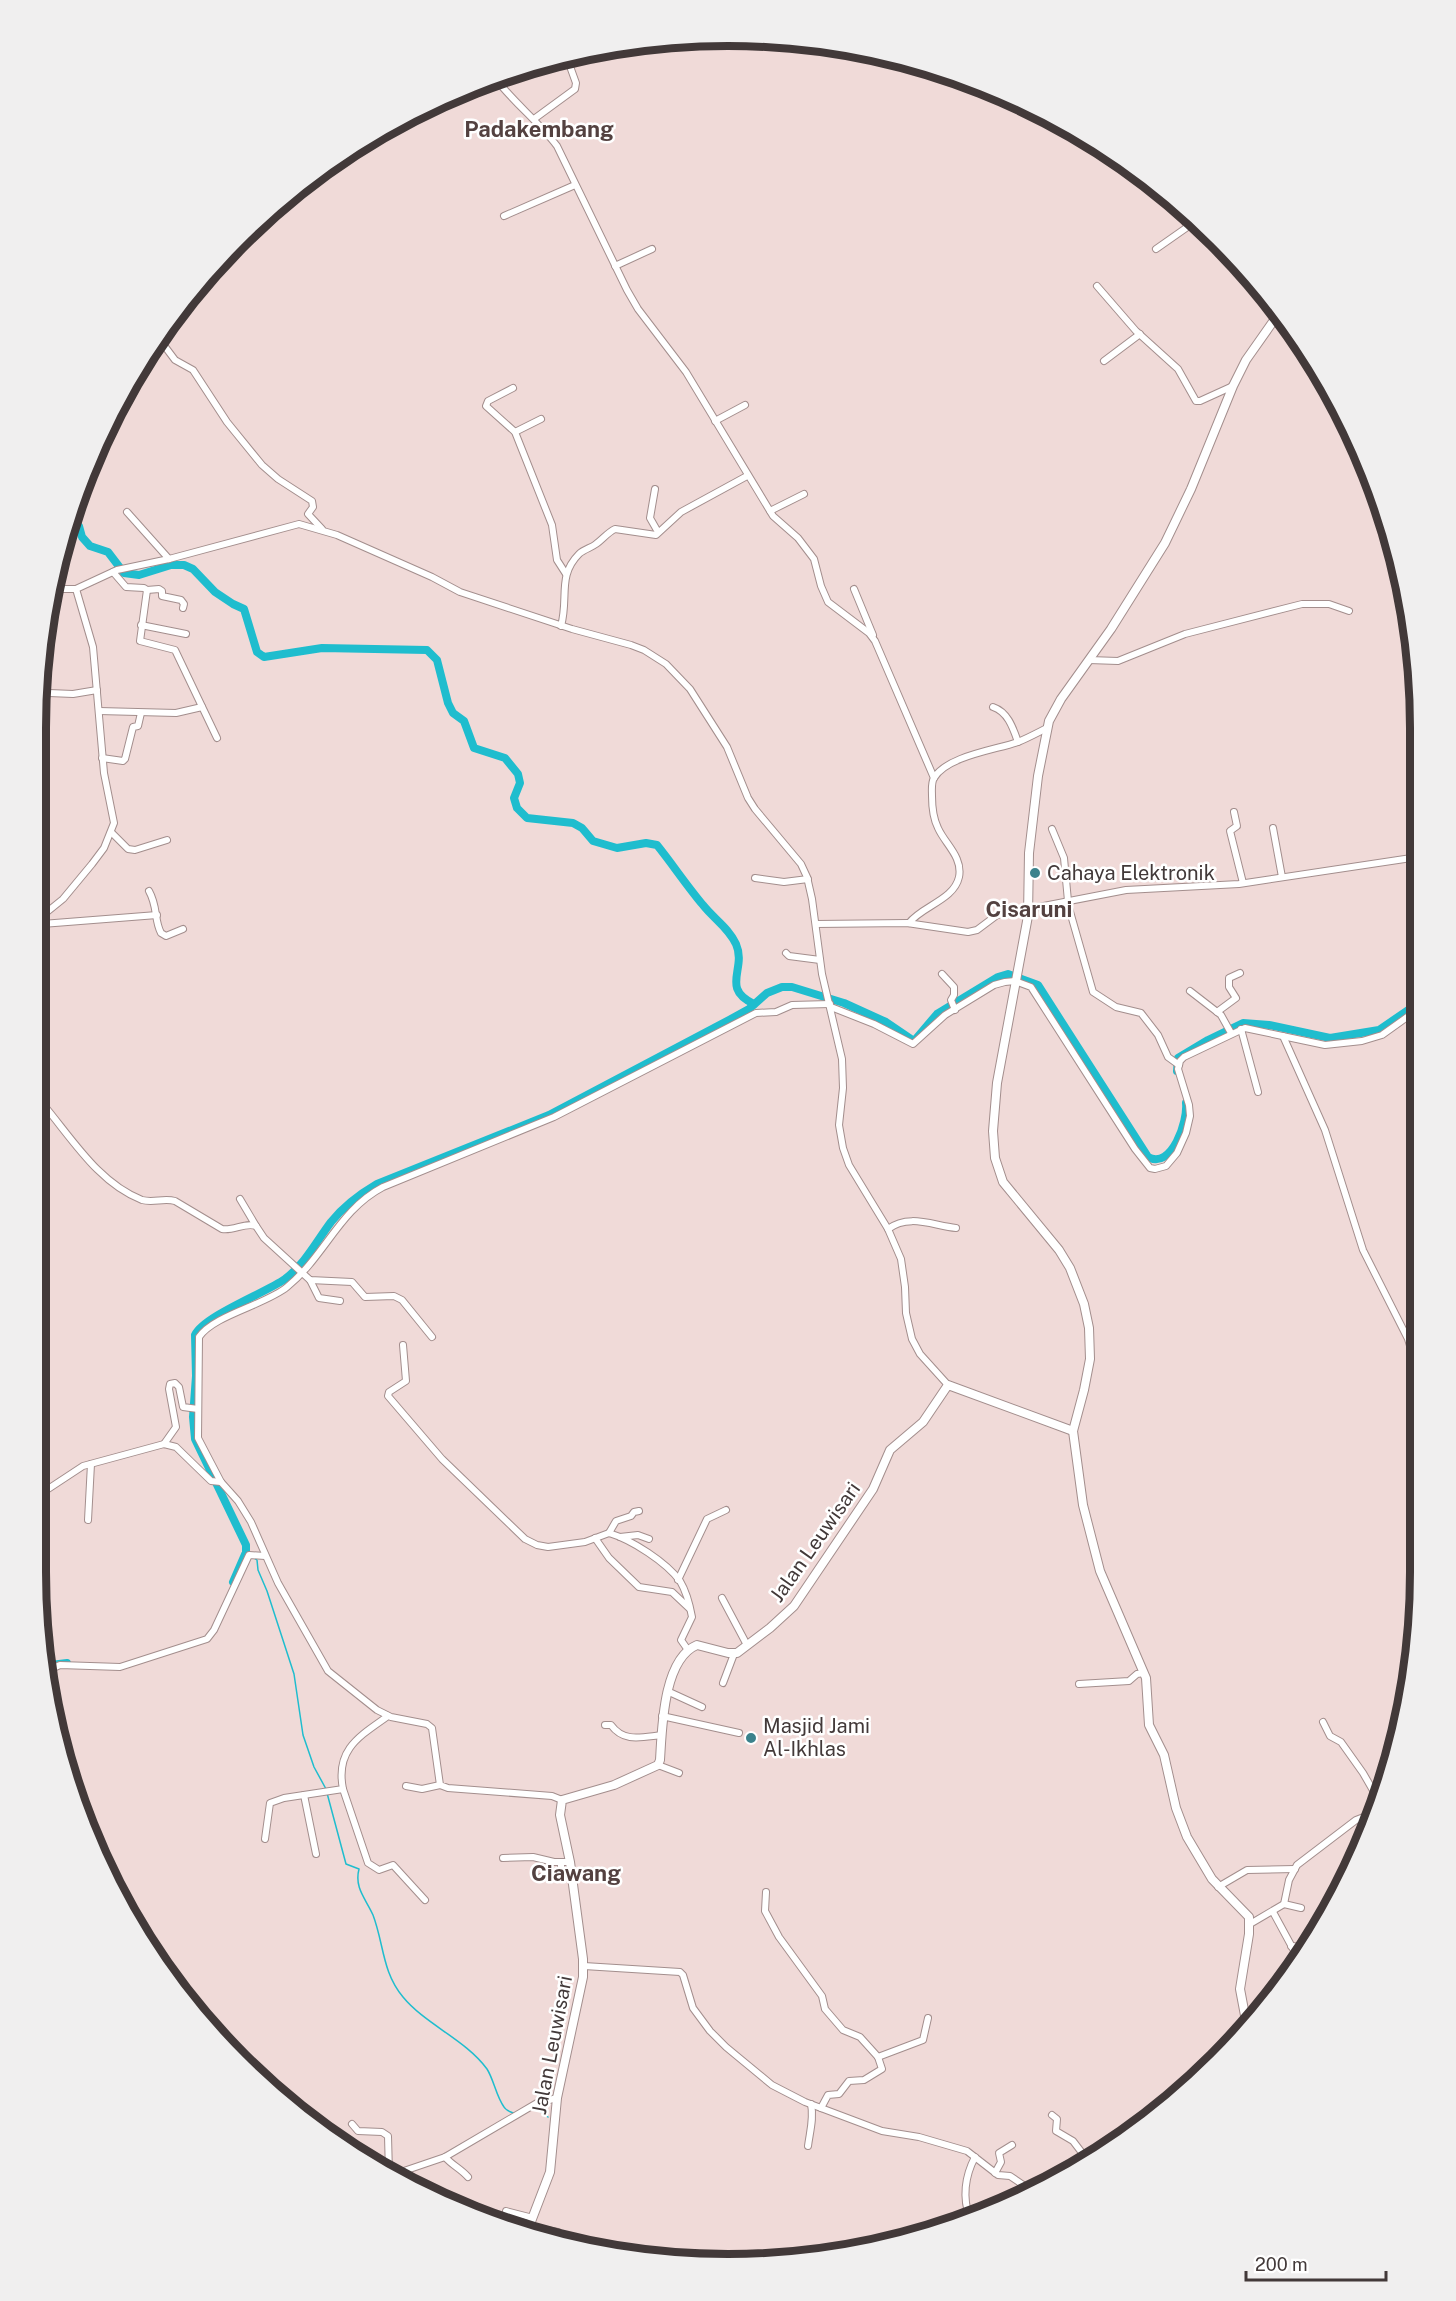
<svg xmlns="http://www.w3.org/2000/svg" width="1456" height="2301" viewBox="0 0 1456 2301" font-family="'Public Sans',sans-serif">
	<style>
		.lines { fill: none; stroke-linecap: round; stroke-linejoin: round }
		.stream { stroke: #1fbdce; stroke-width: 1.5 }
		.river { stroke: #1fbdce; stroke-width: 8 }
		.minor-casing { stroke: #a38e8d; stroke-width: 8 }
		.major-casing { stroke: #a38e8d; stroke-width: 10 }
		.minor { stroke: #fff; stroke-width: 6 }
		.major { stroke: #fff; stroke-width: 8 }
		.poi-dot { fill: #3b828c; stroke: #fff; stroke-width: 2 }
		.labels { text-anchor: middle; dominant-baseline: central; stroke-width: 5; stroke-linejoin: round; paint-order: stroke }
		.poi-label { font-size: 20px; fill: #423939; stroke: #fff; text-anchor: start }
		.street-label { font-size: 20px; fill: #423939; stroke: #fff }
		.quarter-label { font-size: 22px; font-weight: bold; fill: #534140; stroke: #fff }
		.rim { fill: none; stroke: #423939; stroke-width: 8 }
	</style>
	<rect width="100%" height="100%" fill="#f0dad8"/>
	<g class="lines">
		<g class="stream">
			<path d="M254,1558L257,1560L258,1570L267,1591L294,1674L303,1735L314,1767L326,1789"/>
			<path d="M327,1793L346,1864L359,1869C354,1888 366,1899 373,1915C384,1944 382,1972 403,1997C425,2024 466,2040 487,2069C494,2080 496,2096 504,2107C506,2111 512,2112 515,2114"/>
			<path d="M536,2108L548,2117"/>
		</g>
		<g class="river">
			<path d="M73,521L79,526L82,537L90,546L108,552L124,573L139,575L171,565H184L193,569L215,592L233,604L244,609L257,652L264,657L322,648L427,650L437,660L448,703L453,713L464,721L474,748L505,758L518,774L520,783L514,798L517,808L527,818L573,823L582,828L593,841L617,848L646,843L657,845C673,865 687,886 703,905C714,919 728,927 736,944C747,969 720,988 754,1004"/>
			<path d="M1177,1071L1178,1058L1208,1040L1243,1023L1269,1025L1330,1038L1379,1030L1417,1004"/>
			<path d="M233,1582L246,1552V1545L195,1439L193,1417L196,1376L195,1335C204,1316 265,1293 285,1279C305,1264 316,1242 331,1222C343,1207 360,1194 377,1184L549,1115L729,1020L749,1009L767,993L782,987H792L844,1003L886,1022L914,1041L937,1014L998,977L1008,974L1038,985L1148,1157C1172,1170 1188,1121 1186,1103"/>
			<path d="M44,1673L51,1665L67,1663"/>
		</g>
		<defs>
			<g id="minor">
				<path d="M495,78C514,103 538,121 557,146L627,290L638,309L686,372L773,516L798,538L814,559L821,586L828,602L869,633L875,641L934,778"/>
				<path d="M534,119L575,89L576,83L567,58"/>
				<path d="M504,216L575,185"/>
				<path d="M1156,249L1186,228L1187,225L1183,219L1186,215"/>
				<path d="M615,266L652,249"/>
				<path d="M1097,286L1136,331L1178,369L1196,401H1200L1233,386"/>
				<path d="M160,340L175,360L193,370L227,422L262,465L278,479L312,501L313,507L308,514L322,529"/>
				<path d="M1104,361L1140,334"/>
				<path d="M513,388L488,401L486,406L515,432L552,525L557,560L566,574"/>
				<path d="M1336,401L1335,407L1342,412"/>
				<path d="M715,421L745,405"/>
				<path d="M515,432L541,419"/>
				<path d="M655,489L650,518L658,532"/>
				<path d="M770,511L804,494"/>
				<path d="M127,512L169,559"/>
				<path d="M113,572L126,587L144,588L147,590L140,641L175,650L217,738"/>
				<path d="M55,589H76L117,570L169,559L299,524L337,535L432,577L460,592L572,629L631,645L644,650L666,664L690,689L727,747L748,798L755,809L801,864L807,877L812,899L822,974L842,1059L843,1088L839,1125L843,1148L849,1165L888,1229L901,1259L905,1287L906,1313L912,1339L920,1354L948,1385"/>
				<path d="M854,589L873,635"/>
				<path d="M147,590L159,589L162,591V596L181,600L184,604L183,608"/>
				<path d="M141,625L186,634"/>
				<path d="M561,626C569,598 557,576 579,554C584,549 591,548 596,544C603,539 607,533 615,529L656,535L681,512L747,476"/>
				<path d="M1089,660L1118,661L1185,634L1302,604H1329L1349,611"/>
				<path d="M49,693L73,694L97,690"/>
				<path d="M993,707C1008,712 1013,728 1018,742"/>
				<path d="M99,711L176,713L202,707"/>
				<path d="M102,758L123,761L125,759L133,727L138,726L141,713"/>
				<path d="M1234,812L1237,826L1230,831L1243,883"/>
				<path d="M1273,828L1282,877"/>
				<path d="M1052,829L1064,858L1068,901"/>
				<path d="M111,832L128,849L135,850L167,840"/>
				<path d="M755,878L784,882L808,879"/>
				<path d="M149,891C158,907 154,920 161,933L166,936L183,929"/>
				<path d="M1067,901L1093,992L1116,1007L1141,1013L1158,1035L1168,1057L1179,1065"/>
				<path d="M42,916L63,899L92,864L104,848L114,823L104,773L93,647L76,589"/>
				<path d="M909,923C922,906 954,900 959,877C963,857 945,844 938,828C933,818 932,807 932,796C932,790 931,783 934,778C947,756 995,750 1018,742C1028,738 1037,733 1047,728"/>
				<path d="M42,924L157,915"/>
				<path d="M816,924L907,923L968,932L977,930L997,915L1126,890L1239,884L1418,857"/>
				<path d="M786,953L789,956L820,960"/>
				<path d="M42,974H43"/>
				<path d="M942,974L954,987V995L951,1000L955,1010"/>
				<path d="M1190,991L1221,1015L1231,1033"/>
				<path d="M831,1007L874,1024L913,1044L945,1015L994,985L1005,982L1015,981L1031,987L1135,1149L1150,1168L1155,1169L1166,1166L1177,1153L1186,1133L1190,1116L1189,1105L1178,1069L1180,1061L1184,1057L1245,1028L1325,1045L1362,1041L1382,1035L1417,1010"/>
				<path d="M1217,1012L1236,998L1229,987V978L1240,973"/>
				<path d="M1241,1029L1258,1092"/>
				<path d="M1283,1036L1325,1130L1363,1250L1408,1339L1415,1363"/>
				<path d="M42,1103C71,1137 98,1183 142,1200C153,1203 164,1198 175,1201L222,1229C234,1231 245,1222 256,1226L264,1238L310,1280L352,1282L365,1297L394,1296L402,1300L432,1337"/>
				<path d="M240,1199L256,1226"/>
				<path d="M888,1229C909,1213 934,1226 956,1228"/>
				<path d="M310,1280L319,1298L340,1301"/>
				<path d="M403,1345L406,1381L389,1392L388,1396L442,1459L525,1539L537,1545L548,1547L585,1542L609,1533C632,1540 666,1562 680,1581C686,1591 690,1606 692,1617L681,1640L688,1650"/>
				<path d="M164,1444L176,1427L169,1389L170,1384L175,1383L179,1387L183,1407L198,1409"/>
				<path d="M221,1482L198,1438L199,1337C214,1315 265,1305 287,1287C325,1256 339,1210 383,1187L554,1117L756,1013L776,1012L792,1005L830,1004"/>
				<path d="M42,1493L83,1466L164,1444L176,1447L211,1481L221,1482L238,1501L251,1522L278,1583L328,1671L377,1710L391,1717L427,1724L432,1728L440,1785L448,1788L552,1796L562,1800"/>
				<path d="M88,1520L91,1464"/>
				<path d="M609,1533L616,1521L631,1516L634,1512L639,1511"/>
				<path d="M620,1537L638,1535L649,1539"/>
				<path d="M595,1538L609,1558L639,1587L672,1592L689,1608"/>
				<path d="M678,1580L707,1519L726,1510"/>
				<path d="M722,1598L747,1645"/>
				<path d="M45,1675L51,1669L60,1665L120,1667L207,1639L214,1630L249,1555L265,1556"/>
				<path d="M723,1683L734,1654"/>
				<path d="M1079,1684L1129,1681L1137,1674L1144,1673"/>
				<path d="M667,1691L702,1707"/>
				<path d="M662,1716L739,1733"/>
				<path d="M1323,1722L1330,1736L1341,1742L1363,1773L1378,1799"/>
				<path d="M605,1725H611C624,1743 642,1737 662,1735"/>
				<path d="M658,1765L679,1773"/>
				<path d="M406,1786L422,1789L440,1785"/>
				<path d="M343,1789L368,1863L379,1870L393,1865L425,1900"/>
				<path d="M304,1795L316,1854"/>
				<path d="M265,1839L270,1803L284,1798L343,1789C335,1749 360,1736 388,1716"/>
				<path d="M503,1858L533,1857L554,1862H570"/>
				<path d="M541,1877H561V1863"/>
				<path d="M1218,1887L1247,1870L1295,1869"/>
				<path d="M766,1892L765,1911L779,1937L822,1996L825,2009L843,2030L860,2037L878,2057"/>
				<path d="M1284,1904L1301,1908"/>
				<path d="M1273,1912L1298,1958"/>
				<path d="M1250,1924L1284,1904L1289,1880L1297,1865L1356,1820L1374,1813"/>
				<path d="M1291,1946L1305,1947"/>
				<path d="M584,1966L680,1972L683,1975L693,2008L710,2031L726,2047L772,2085L805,2102L882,2131L919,2137L967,2151L998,2175L1010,2176L1035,2193"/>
				<path d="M821,2108L828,2095L839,2094L849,2081L864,2080L882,2069L878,2057L923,2040L928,2018"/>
				<path d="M1052,2115L1057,2119L1056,2131L1073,2141L1089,2162"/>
				<path d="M352,2124L358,2131L382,2132L388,2136L389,2173"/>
				<path d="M808,2146C810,2131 814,2118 811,2104"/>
				<path d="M445,2157C453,2166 460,2168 468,2177"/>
				<path d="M995,2173L1001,2162L999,2153L1012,2145"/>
				<path d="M396,2174L409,2185"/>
				<path d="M392,2175L445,2157L537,2103L557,2098"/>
				<path d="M506,2211L533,2218"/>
				<path d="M970,2218C962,2198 965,2176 975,2157"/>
				<path d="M529,2227L558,2232"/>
			</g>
			<g id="major">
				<path d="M1247,2026L1240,1989L1249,1934V1917L1212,1879L1187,1837L1176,1808L1164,1755L1149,1725L1146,1678L1100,1571L1083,1505L1073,1431L1084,1390L1090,1359L1089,1328L1084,1304L1070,1268L1059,1250L1003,1182L995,1158L993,1131L997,1083L1028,916L1029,853L1038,776L1049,721L1061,699L1111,629L1165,543L1191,489L1233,386L1246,360L1272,323L1283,316"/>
				<path d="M527,2232L550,2172L557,2098L583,1977V1959L570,1862L560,1815L562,1800L614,1785L658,1765L660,1760C662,1729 663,1659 697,1645L728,1653H737L770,1628L794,1606L873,1489L890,1450L923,1422L948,1385L1073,1431"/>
			</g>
		</defs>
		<use href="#minor" class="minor-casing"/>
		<use href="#major" class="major-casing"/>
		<use href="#minor" class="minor"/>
		<use href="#major" class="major"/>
	</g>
	<g class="poi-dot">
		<circle cx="1035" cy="873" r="6"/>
		<circle cx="751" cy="1738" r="6"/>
	</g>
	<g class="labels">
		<g class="poi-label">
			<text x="1047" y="873">Cahaya Elektronik</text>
			<text x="763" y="1726">Masjid Jami<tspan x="763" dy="23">Al-Ikhlas</tspan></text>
		</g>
		<g class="street-label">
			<text transform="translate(815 1542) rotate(-55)">Jalan Leuwisari</text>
			<text transform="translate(552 2045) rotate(-79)">Jalan Leuwisari</text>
		</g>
		<g class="quarter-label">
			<text x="539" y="129">Padakembang</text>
			<text x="1029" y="909">Cisaruni</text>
			<text x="576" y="1873">Ciawang</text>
		</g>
	</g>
	<path d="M0 0H1456V2301H0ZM728 46H728A682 682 0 0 1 1410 728V1572A682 682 0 0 1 728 2254H728A682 682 0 0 1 46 1572V728A682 682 0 0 1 728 46Z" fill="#f0efef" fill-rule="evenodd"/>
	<path class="rim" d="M728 46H728A682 682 0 0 1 1410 728V1572A682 682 0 0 1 728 2254H728A682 682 0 0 1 46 1572V728A682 682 0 0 1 728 46Z"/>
	<path d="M1246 2271v9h140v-9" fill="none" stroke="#423939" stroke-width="3"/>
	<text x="1255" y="2271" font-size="18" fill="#423939" stroke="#ffffff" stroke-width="4.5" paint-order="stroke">200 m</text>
</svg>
